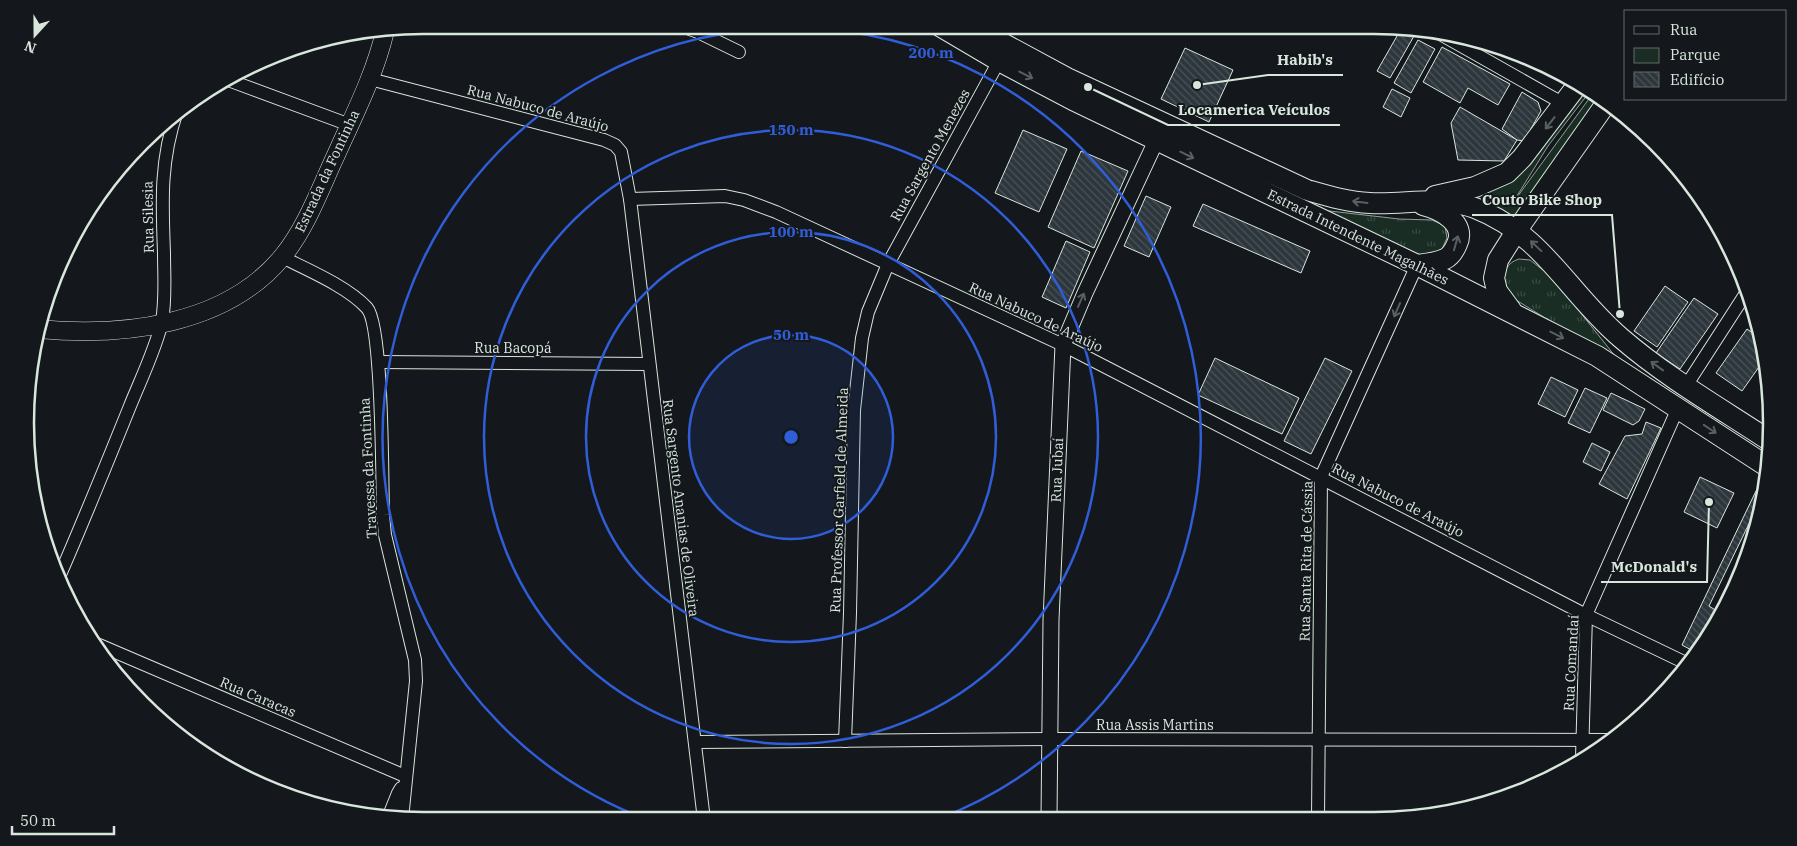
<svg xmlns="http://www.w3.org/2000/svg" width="1797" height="846" viewBox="0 0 1797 846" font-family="'IBM Plex Serif',serif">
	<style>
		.grass { fill: url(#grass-tufts); stroke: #939e99 }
		.park { fill: #1a2d24; stroke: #939e99 }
		.building { fill: url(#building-back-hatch); stroke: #d8e6dc }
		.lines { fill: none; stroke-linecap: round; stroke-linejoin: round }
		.minor-casing { stroke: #d8e6dc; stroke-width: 14 }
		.tertiary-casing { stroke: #d8e6dc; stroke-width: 17 }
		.secondary-casing { stroke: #d8e6dc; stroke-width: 19 }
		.primary-casing { stroke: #d8e6dc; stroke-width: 22 }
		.minor { stroke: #14181c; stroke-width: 12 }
		.tertiary { stroke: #14181c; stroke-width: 15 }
		.secondary { stroke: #14181c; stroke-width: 18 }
		.primary { stroke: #14181c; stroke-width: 20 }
		.oneway { stroke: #59605f }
		.ring { fill: none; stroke: #305dd8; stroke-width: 2.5 }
		.labels { text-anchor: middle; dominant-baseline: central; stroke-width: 4; stroke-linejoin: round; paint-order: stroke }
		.street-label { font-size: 14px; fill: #d8e6dc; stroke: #14181c }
		.rim { fill: none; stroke: #d8e6dc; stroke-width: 2.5 }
		.centre { fill: #305dd8; stroke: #14181c; stroke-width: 2.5 }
		.ring-label { font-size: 15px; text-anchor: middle; font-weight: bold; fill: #305dd8; stroke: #14181c; stroke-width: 4; stroke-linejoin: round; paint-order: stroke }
		.leader { fill: none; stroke: #d8e6dc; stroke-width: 2 }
		.callout-dot { fill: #d8e6dc; stroke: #14181c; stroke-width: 2 }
		.callout-label { font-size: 15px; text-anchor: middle; font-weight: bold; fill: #d8e6dc; stroke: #14181c; stroke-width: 4; stroke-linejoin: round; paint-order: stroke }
	</style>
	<defs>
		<pattern id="grass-tufts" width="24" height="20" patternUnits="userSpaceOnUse" patternTransform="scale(1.25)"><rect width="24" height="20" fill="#1a2d24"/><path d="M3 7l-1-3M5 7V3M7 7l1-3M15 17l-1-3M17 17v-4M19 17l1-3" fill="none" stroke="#3b4b43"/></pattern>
		<pattern id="building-back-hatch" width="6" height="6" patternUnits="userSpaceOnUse" patternTransform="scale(1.25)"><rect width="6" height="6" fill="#2c363c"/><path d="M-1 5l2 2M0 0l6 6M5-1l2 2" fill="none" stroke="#4a5358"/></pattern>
	</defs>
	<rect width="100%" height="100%" fill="#14181c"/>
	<g class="grass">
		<path d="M1321,210L1399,219L1432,220L1445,226L1447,238L1442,249L1429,255L1413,254Z"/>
		<path d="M1519,259L1530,260L1552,277L1623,366L1516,300L1503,283C1505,271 1506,263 1519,259Z"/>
	</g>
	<path class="park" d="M1582,85L1591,90L1548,146L1512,204L1594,92L1605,100L1520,219L1456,197L1486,191Z"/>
	<g class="building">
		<path d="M1401,29L1414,36L1390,78L1377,71Z"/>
		<path d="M1418,40L1435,49L1411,93L1394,83Z"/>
		<path d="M1442,47L1510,84L1498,105L1468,88L1460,103L1423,82Z"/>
		<path d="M1185,48L1233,70L1209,122L1161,99Z"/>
		<path d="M1392,89L1410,98L1401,117L1383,107Z"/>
		<path d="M1522,92L1538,102L1541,111L1524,141L1517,140L1502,129Z"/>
		<path d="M1460,107L1517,140L1504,161L1458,160L1451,123Z"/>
		<path d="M1023,130L1067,149L1039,212L995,193Z"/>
		<path d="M1081,151L1128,171L1094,248L1048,227Z"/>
		<path d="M1146,196L1171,207L1149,257L1124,246Z"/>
		<path d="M1203,204L1310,251L1301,273L1193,226Z"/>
		<path d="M1066,241L1090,252L1066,308L1042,297Z"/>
		<path d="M1665,286L1688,302L1657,347L1634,331Z"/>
		<path d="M1694,298L1718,314L1680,369L1656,353Z"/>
		<path d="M1747,329L1763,340L1766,357L1742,391L1716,373Z"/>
		<path d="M1215,358L1299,398L1282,434L1198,395Z"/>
		<path d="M1325,358L1352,371L1311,454L1284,441Z"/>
		<path d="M1551,377L1578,390L1565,417L1538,404Z"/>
		<path d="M1585,388L1607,398L1590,433L1568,423Z"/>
		<path d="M1611,393L1645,409L1639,421L1633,425L1603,410Z"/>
		<path d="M1646,422L1661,428L1627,499L1599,484L1625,436L1642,434Z"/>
		<path d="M1592,443L1610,452L1601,471L1583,462Z"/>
		<path d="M1700,477L1734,493L1717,528L1684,512Z"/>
		<path d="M1756,491L1765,497L1764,502L1761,499L1709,606L1720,613L1697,653L1682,645Z"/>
	</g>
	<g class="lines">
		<defs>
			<g id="minor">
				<path d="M679,25L698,32L739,52"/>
				<path d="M1435,31L1564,104"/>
				<path d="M370,79L604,140L615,145L621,152L630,199L704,820"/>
				<path d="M231,81L350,125"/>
				<path d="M630,199L725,196L744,200L776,212L1063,345L1586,615L1690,665"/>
				<path d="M282,257C308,270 348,287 367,308C383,326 382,482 383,515L385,535L415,660L416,681L402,819"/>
				<path d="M378,362L648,364"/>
				<path d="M1686,386L1748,290"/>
				<path d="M59,577C84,520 107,463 130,406C140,381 157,346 162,321C166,298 164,276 164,253C162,202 160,160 177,111"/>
				<path d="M99,645L405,776"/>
				<path d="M845,741L850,613L854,410L862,338L868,312L888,264L999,61"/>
				<path d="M696,742L1051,739L1614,740"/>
				<path d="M1582,758L1586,615L1678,408"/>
				<path d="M388,818L398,793L401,788"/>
				<path d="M1318,818L1321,477L1417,265"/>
			</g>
			<path id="tertiary" d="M1049,819L1051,620L1063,345L1085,293L1156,141"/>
			<path id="secondary" d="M38,329C122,337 226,326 283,256C307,226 320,189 336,155C354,115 375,74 385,31"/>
			<g id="primary">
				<path d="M938,25L999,61L1073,100L1417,265L1597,356L1768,467"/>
				<path d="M969,25L1067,78L1307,190C1328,196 1348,202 1370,203C1405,205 1442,195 1475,208C1544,235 1568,293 1621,338C1666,377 1720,408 1770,441"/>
				<path d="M1435,196L1475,187L1507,173L1522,158L1579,83"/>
				<path d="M1417,265C1426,264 1436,263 1445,259C1451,256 1454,251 1457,244C1467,223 1440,209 1423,205"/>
				<path d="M1511,310L1497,291L1494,278L1498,260L1517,230L1607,102"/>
			</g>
		</defs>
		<use href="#minor" class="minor-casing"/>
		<use href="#tertiary" class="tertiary-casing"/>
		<use href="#secondary" class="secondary-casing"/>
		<use href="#primary" class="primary-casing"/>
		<use href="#minor" class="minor"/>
		<use href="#tertiary" class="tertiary"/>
		<use href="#secondary" class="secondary"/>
		<use href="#primary" class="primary"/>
	</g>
	<defs><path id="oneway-shaft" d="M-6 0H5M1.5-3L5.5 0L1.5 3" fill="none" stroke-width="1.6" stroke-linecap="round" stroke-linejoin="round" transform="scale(1.25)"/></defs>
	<g class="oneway">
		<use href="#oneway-shaft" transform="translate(1026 75) rotate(27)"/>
		<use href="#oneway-shaft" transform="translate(1550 123) rotate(128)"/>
		<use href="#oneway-shaft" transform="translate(1187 155) rotate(26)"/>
		<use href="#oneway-shaft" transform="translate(1360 202) rotate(-173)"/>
		<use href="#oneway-shaft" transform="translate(1456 243) rotate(-74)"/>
		<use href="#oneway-shaft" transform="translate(1536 246) rotate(-137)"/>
		<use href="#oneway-shaft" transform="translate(1081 300) rotate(-66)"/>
		<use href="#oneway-shaft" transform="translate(1397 310) rotate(114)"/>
		<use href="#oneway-shaft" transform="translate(1557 335) rotate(27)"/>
		<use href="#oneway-shaft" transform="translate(1657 366) rotate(-144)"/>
		<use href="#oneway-shaft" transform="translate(1710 429) rotate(34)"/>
	</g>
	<circle cx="791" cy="437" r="102" fill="#305dd8" fill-opacity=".12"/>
	<g class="ring">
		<circle cx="791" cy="437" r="102"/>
		<circle cx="791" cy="437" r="205"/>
		<circle cx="791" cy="437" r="307"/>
		<path d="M648 820A409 409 0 1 1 938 819"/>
	</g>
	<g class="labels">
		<g class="street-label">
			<text transform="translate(538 108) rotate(15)">Rua Nabuco de Araújo</text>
			<text transform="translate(930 155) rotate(-61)">Rua Sargento Menezes</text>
			<text transform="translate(327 171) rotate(-65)">Estrada da Fontinha</text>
			<text transform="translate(148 217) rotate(-91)">Rua Silesia</text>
			<text transform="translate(1358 237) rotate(26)">Estrada Intendente Magalhães</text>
			<text transform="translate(1036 317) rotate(25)">Rua Nabuco de Araújo</text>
			<text x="513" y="348">Rua Bacopá</text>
			<text transform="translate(368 468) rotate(-93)">Travessa da Fontinha</text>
			<text transform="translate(1057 470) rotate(-88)">Rua Jubaí</text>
			<text transform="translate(839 500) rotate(-88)">Rua Professor Garfield de Almeida</text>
			<text transform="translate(1398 500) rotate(27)">Rua Nabuco de Araújo</text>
			<text transform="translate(681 508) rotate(83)">Rua Sargento Ananias de Oliveira</text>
			<text transform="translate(1306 561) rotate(-89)">Rua Santa Rita de Cássia</text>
			<text transform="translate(1571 663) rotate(-87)">Rua Comandaí</text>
			<text transform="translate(258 697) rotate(23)">Rua Caracas</text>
			<text x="1155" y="725">Rua Assis Martins</text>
		</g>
	</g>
	<path d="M0 0H1797V846H0ZM423 34H1374A389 389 0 0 1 1763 423V423A389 389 0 0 1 1374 812H423A389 389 0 0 1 34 423V423A389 389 0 0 1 423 34Z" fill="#14181c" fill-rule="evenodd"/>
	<path class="rim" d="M423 34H1374A389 389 0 0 1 1763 423V423A389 389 0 0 1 1374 812H423A389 389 0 0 1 34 423V423A389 389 0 0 1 423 34Z"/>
	<circle cx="791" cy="437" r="8" class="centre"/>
	<g class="ring-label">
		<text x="931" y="58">200 m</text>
		<text x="791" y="135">150 m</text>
		<text x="791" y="237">100 m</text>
		<text x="791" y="340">50 m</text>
	</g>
	<path class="leader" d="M1197 85L1268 75H1343M1088 87L1168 125H1340M1620 314L1612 215H1472M1709 502L1707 582H1601"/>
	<g class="callout-dot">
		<circle cx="1197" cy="85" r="5"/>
		<circle cx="1088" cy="87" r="5"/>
		<circle cx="1620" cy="314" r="5"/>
		<circle cx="1709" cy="502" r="5"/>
	</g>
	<g class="callout-label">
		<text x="1305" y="65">Habib's</text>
		<text x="1254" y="115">Locamerica Veículos</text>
		<text x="1542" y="205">Couto Bike Shop</text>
		<text x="1654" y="572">McDonald's</text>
	</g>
	<rect x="1624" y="10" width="162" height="90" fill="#14181c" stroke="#626a69"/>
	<rect x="1634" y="26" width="25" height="8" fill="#14181c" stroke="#626a69"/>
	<text x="1670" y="35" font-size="15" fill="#d8e6dc">Rua</text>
	<rect x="1634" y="48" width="25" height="15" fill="#1a2d24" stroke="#626a69"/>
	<text x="1670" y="60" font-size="15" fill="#d8e6dc">Parque</text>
	<rect x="1634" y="72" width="25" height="15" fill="url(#building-back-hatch)" stroke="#626a69"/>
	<text x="1670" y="85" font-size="15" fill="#d8e6dc">Edifício</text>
	<g transform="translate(35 35) rotate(201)" stroke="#14181c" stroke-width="4" paint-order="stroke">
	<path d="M0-4L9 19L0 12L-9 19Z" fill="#d8e6dc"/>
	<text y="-8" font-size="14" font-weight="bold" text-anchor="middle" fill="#d8e6dc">N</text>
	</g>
	<path d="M12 826v8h102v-8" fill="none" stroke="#d8e6dc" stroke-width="2.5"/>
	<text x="20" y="826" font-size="15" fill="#d8e6dc" stroke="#14181c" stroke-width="4" paint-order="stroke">50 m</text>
</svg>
